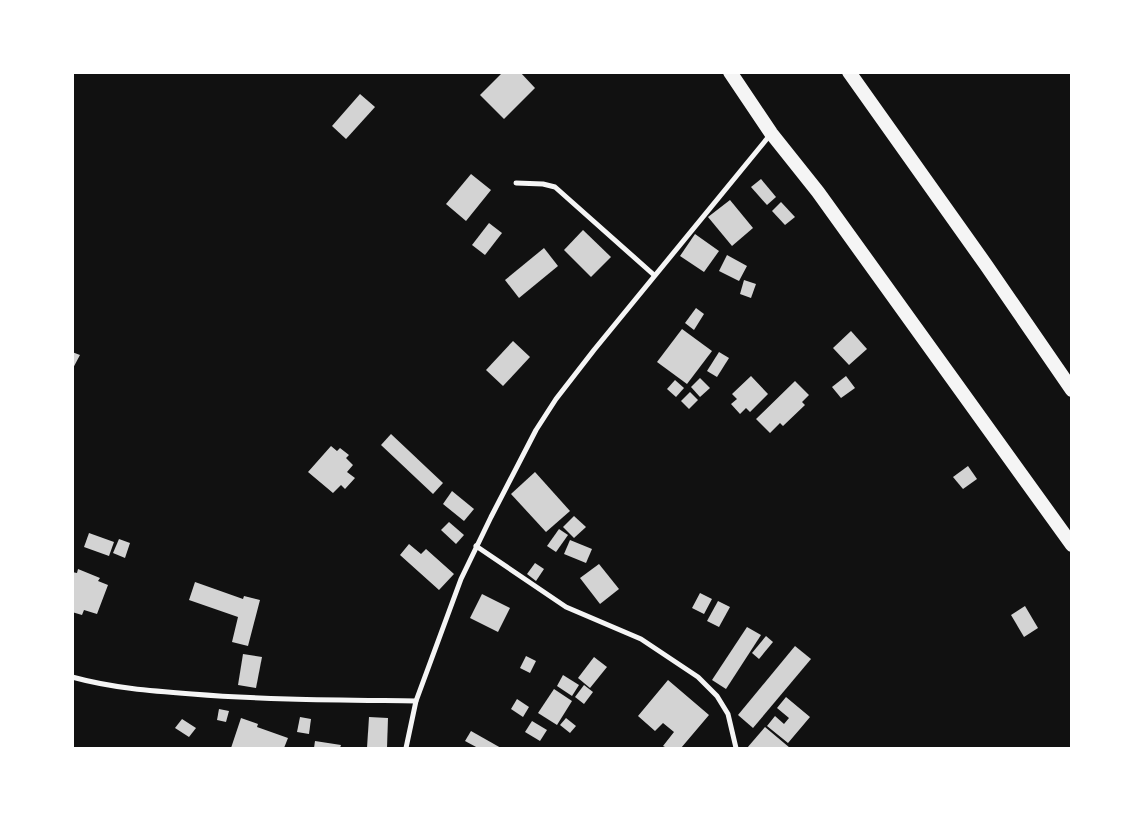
<svg xmlns="http://www.w3.org/2000/svg" width="1144" height="821" viewBox="0 0 1144 821" font-family="'Archivo Narrow',sans-serif">
	<style>
		.building { fill: #d3d3d3 }
		.lines { fill: none; stroke-linecap: round; stroke-linejoin: round }
		.minor { stroke: #f5f5f5; stroke-width: 5 }
		.trunk { stroke: #f5f5f5; stroke-width: 14 }
	</style>
	<rect width="100%" height="100%" fill="#111"/>
	<g class="building">
		<path d="M503,72H520L535,88L504,119L480,95Z"/>
		<path d="M360,94L375,107L346,139L332,126Z"/>
		<path d="M471,174L491,190L466,221L446,204Z"/>
		<path d="M761,179L776,197L767,205L751,187Z"/>
		<path d="M730,200L753,228L732,246L708,217Z"/>
		<path d="M781,202L795,217L785,225L772,211Z"/>
		<path d="M489,223L502,233L485,255L472,245Z"/>
		<path d="M583,230L611,257L591,277L564,250Z"/>
		<path d="M695,234L719,251L704,272L680,256Z"/>
		<path d="M544,248L558,266L519,298L505,280Z"/>
		<path d="M727,255L747,266L739,281L719,271Z"/>
		<path d="M744,280L756,284L751,298L740,294Z"/>
		<path d="M696,308L704,314L694,330L685,323Z"/>
		<path d="M682,329L712,351L687,384L657,362Z"/>
		<path d="M851,331L867,349L849,365L833,348Z"/>
		<path d="M513,341L530,357L503,386L486,370Z"/>
		<path d="M72,352L80,355L72,370Z"/>
		<path d="M719,352L729,358L717,377L707,371Z"/>
		<path d="M751,376L768,394L750,412L746,408L740,414L731,404L737,399L732,394Z"/>
		<path d="M846,376L855,388L841,398L832,387Z"/>
		<path d="M700,378L710,388L700,397L691,387Z"/>
		<path d="M675,380L684,388L676,397L667,389Z"/>
		<path d="M795,381L809,395L802,402L805,405L783,426L780,423L770,433L756,419Z"/>
		<path d="M690,392L698,400L689,409L681,401Z"/>
		<path d="M391,434L443,483L433,494L381,445Z"/>
		<path d="M331,446L337,451L340,448L349,455L346,458L353,465L347,472L355,478L345,489L341,485L333,493L308,472Z"/>
		<path d="M968,466L977,479L963,489L953,477Z"/>
		<path d="M535,472L570,511L546,532L511,494Z"/>
		<path d="M452,491L474,509L464,521L443,504Z"/>
		<path d="M574,516L586,527L574,538L563,527Z"/>
		<path d="M449,522L464,535L456,544L441,530Z"/>
		<path d="M559,529L568,535L556,552L547,546Z"/>
		<path d="M89,533L114,542L109,556L84,547Z"/>
		<path d="M119,539L130,543L125,558L113,553Z"/>
		<path d="M570,540L592,549L586,563L564,554Z"/>
		<path d="M409,544L421,554L426,549L454,574L439,590L400,555Z"/>
		<path d="M535,563L544,569L536,581L527,574Z"/>
		<path d="M599,564L619,589L600,604L580,578Z"/>
		<path d="M78,569L100,578L98,581L108,585L97,614L84,610L82,615L72,612V572L77,573Z"/>
		<path d="M195,582L243,599L244,596L260,600L248,646L232,642L238,617L189,600Z"/>
		<path d="M700,593L712,599L704,614L692,608Z"/>
		<path d="M482,594L510,608L498,632L470,618Z"/>
		<path d="M718,601L730,607L719,627L707,621Z"/>
		<path d="M1025,606L1038,628L1024,637L1011,615Z"/>
		<path d="M747,627L761,635L726,689L712,680Z"/>
		<path d="M766,636L773,642L759,659L752,653Z"/>
		<path d="M795,646L811,659L753,728L738,715Z"/>
		<path d="M243,654L262,657L256,688L238,685Z"/>
		<path d="M526,656L536,661L530,673L520,668Z"/>
		<path d="M594,657L607,667L590,688L578,678Z"/>
		<path d="M563,675L579,685L572,696L557,686Z"/>
		<path d="M668,680L709,715L681,748H667L663,746L674,732L663,723L655,731L638,716Z"/>
		<path d="M584,685L593,692L584,704L575,697Z"/>
		<path d="M554,689L572,701L557,725L538,713Z"/>
		<path d="M786,697L810,717L788,743L767,726L775,716L784,724L789,718L777,708Z"/>
		<path d="M517,699L529,707L523,717L511,709Z"/>
		<path d="M219,709L229,711L226,722L217,720Z"/>
		<path d="M300,717L311,719L309,734L297,732Z"/>
		<path d="M369,717L388,718L387,748H367Z"/>
		<path d="M241,718L258,724L257,727L288,738L284,748H231Z"/>
		<path d="M566,718L576,726L570,733L560,725Z"/>
		<path d="M182,719L196,728L189,737L175,728Z"/>
		<path d="M532,721L547,730L540,741L525,732Z"/>
		<path d="M765,727L790,748H747Z"/>
		<path d="M471,731L501,748H478L465,741Z"/>
		<path d="M315,741L341,745L340,748H314Z"/>
	</g>
	<g class="lines">
		<g class="minor">
			<path d="M516,183L543,184L555,187L654,275"/>
			<path d="M476,546L566,607L641,639L698,677L717,696L728,714L736,748"/>
			<path d="M72,677C112,688 152,691 192,694C267,700 342,700 416,701"/>
			<path d="M406,748L416,701L461,579L491,517L536,430L556,399L594,350L770,135"/>
		</g>
		<g class="trunk">
			<path d="M730,72L771,133L818,192L1072,545"/>
			<path d="M849,72L986,265L1072,390"/>
		</g>
	</g>
	<rect width="1144" height="821" fill="none" stroke="#ffffff" stroke-width="148"/>
</svg>
